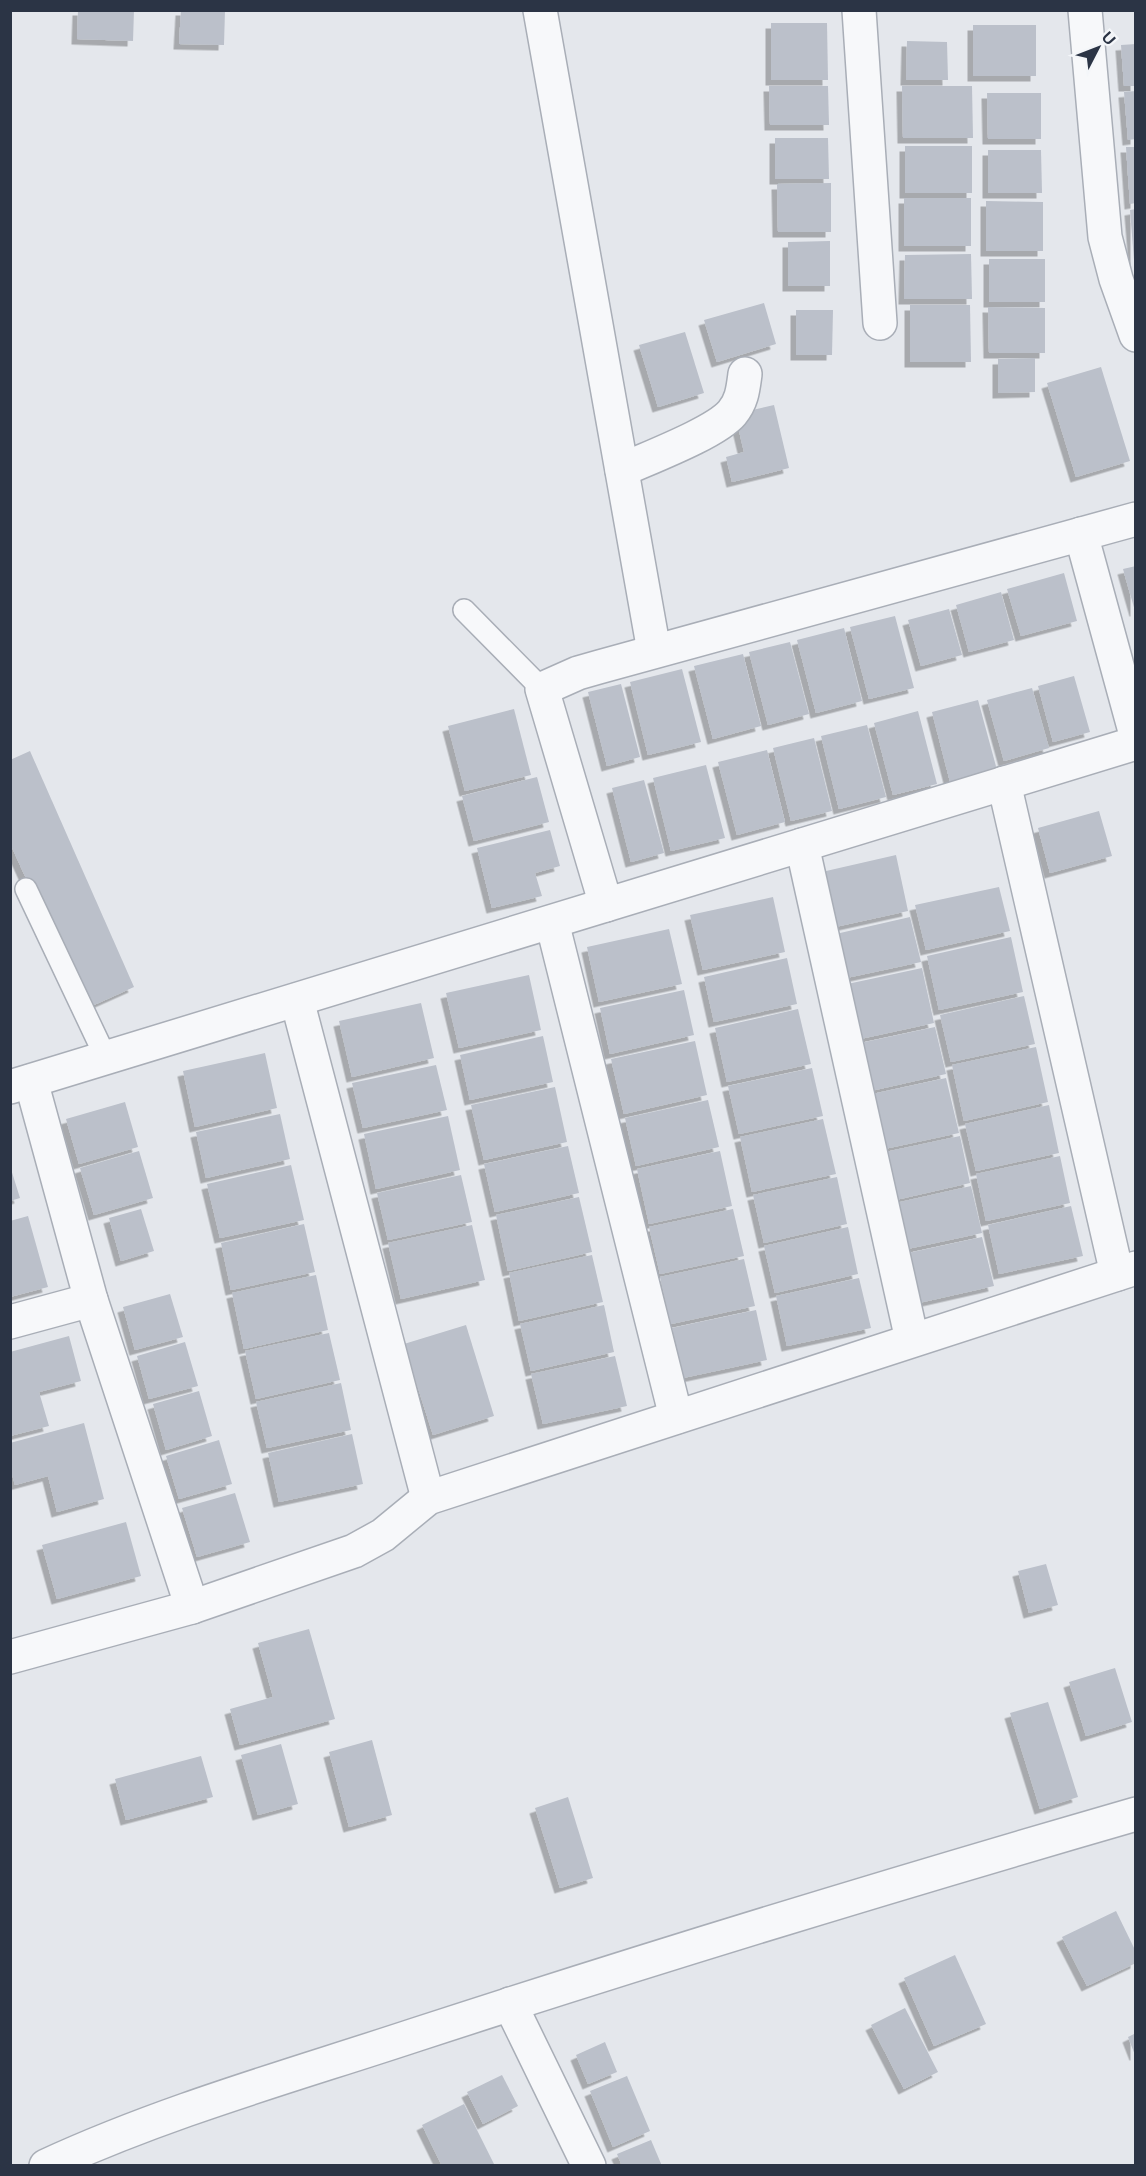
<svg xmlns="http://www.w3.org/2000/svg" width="1146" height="2176" viewBox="0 0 1146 2176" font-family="Helvetica,sans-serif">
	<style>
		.building { fill: #bbc0ca; filter: url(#shadow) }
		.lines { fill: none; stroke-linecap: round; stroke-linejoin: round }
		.service-casing { stroke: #a9aeb7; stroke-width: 24 }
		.minor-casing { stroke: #a9aeb7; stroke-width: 36 }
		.service { stroke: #f7f8fa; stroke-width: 21 }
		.minor { stroke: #f7f8fa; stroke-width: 33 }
	</style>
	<defs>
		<filter id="shadow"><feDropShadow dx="-5.5" dy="5.5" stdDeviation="0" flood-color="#0004"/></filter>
	</defs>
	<rect width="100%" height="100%" fill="#e4e7ec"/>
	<g class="building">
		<path d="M78,10H134L133,41L77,39Z"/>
		<path d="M181,10H225L224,45L179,44Z"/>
		<path d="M771,23H827L828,80H771Z"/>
		<rect x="973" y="25" width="63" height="51"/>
		<path d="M907,41L947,42L948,80H906Z"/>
		<path d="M1136,44V86H1124L1121,45Z"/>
		<path d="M769,86H828L829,125H770Z"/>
		<path d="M902,86H972L973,138H903Z"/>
		<path d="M1136,91V139L1128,140L1124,92Z"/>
		<path d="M987,93H1041V139H988Z"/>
		<path d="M775,138H828L829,179H775Z"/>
		<rect x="905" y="146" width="67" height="47"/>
		<path d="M1126,147H1136V203L1130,204Z"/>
		<path d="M988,150H1041L1042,193H988Z"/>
		<path d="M831,183V232H778L777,184Z"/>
		<rect x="904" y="198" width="67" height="48"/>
		<path d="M986,201L1043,202V251H986Z"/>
		<path d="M1136,209V260H1134L1130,210Z"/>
		<path d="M830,241V286H788V242Z"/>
		<path d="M971,254L972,299H904L905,255Z"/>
		<rect x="989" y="259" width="56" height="43"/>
		<path d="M764,303L776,344L717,362L704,320Z"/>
		<path d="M910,305H970L971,362H910Z"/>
		<path d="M988,307L1045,308V353H989Z"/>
		<path d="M796,310H833L832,355H796Z"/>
		<path d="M685,332L704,393L658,407L639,345Z"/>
		<path d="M1035,358V392L998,393V359Z"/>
		<path d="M1101,367L1130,461L1076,477L1047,383Z"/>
		<path d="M774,405L789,468L732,482L726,457L744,452L735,414Z"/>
		<path d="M1136,566V611H1135L1123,569Z"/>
		<path d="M1064,573L1077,621L1021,636L1007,589Z"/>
		<path d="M1001,592L1014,640L969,652L956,605Z"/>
		<path d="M949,609L962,655L921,666L908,620Z"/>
		<path d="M895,616L914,688L869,699L850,627Z"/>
		<path d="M844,628L862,701L816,713L797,640Z"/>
		<path d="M790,642L809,714L768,725L749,652Z"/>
		<path d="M743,654L761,726L713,739L694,666Z"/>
		<path d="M682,669L701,742L648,755L630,682Z"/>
		<path d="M1074,676L1090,732L1053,742L1038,686Z"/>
		<path d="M621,684L640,757L607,766L588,692Z"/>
		<path d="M1032,688L1049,748L1004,761L987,700Z"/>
		<path d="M978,700L997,770L950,782L932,712Z"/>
		<path d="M514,709L531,775L465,791L448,726Z"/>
		<path d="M918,711L937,784L893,795L874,723Z"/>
		<path d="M867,725L886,797L839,809L821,736Z"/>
		<path d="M814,738L832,811L791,821L773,748Z"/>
		<path d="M767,750L785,822L737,835L718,762Z"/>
		<path d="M30,751L134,987L85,1009L10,843V760Z"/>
		<path d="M706,765L725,838L671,851L653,778Z"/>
		<path d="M537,777L549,822L474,841L462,796Z"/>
		<path d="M644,780L664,853L631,862L612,788Z"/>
		<path d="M1099,811L1112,856L1050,873L1038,828Z"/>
		<path d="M550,830L560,866L535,873L542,896L492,908L477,848Z"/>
		<path d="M896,855L908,911L826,929L813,874Z"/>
		<path d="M999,887L1010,931L926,950L915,905Z"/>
		<path d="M773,897L785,952L703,970L690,915Z"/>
		<path d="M910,917L921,962L837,980L827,936Z"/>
		<path d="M669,929L682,984L599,1002L587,947Z"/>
		<path d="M1011,937L1023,992L939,1010L927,956Z"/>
		<path d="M787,958L797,1004L714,1022L704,977Z"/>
		<path d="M922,968L934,1023L851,1041L838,986Z"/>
		<path d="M529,975L541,1030L459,1048L446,993Z"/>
		<path d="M684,990L694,1035L610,1054L600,1008Z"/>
		<path d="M1024,996L1035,1044L951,1062L940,1015Z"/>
		<path d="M421,1003L434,1058L352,1077L339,1021Z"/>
		<path d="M798,1009L811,1064L727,1082L715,1028Z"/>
		<path d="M935,1027L946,1074L862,1093L851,1045Z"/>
		<path d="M543,1036L553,1082L470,1100L460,1055Z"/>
		<path d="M695,1041L707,1095L624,1114L611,1059Z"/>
		<path d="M1036,1047L1048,1102L964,1121L952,1065Z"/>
		<path d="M265,1053L277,1108L195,1127L183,1071Z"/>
		<path d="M436,1065L447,1110L363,1128L352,1083Z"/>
		<path d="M812,1068L823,1116L739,1134L728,1086Z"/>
		<path d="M946,1078L959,1133L875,1151L863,1096Z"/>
		<path d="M555,1087L567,1142L484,1160L471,1105Z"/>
		<path d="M708,1100L719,1147L636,1166L625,1118Z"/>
		<path d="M125,1102L138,1147L79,1164L66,1119Z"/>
		<path d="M1049,1105L1059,1153L976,1171L965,1124Z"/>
		<path d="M280,1114L290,1159L206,1178L196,1132Z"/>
		<path d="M448,1116L460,1170L376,1189L364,1134Z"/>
		<path d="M823,1119L836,1174L752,1192L740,1137Z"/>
		<path d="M960,1136L970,1183L887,1202L876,1154Z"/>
		<path d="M568,1146L579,1193L495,1212L484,1164Z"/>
		<path d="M139,1151L153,1198L94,1215L80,1168Z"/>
		<path d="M720,1151L732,1206L649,1224L637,1169Z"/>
		<path d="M1060,1156L1070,1203L986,1221L976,1174Z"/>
		<path d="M291,1165L304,1220L220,1238L207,1184Z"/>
		<path d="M10,1166L20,1198L10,1201Z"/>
		<path d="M461,1175L472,1222L388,1240L377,1193Z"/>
		<path d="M837,1177L847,1224L764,1243L753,1195Z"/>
		<path d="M971,1186L982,1233L898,1251L887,1205Z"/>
		<path d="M579,1197L592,1252L508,1271L496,1215Z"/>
		<path d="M1071,1206L1083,1256L999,1274L988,1225Z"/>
		<path d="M141,1209L154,1251L121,1261L109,1218Z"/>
		<path d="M733,1209L744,1256L660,1274L649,1227Z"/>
		<path d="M28,1216L48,1287L10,1297V1221Z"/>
		<path d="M304,1224L315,1272L231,1290L221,1243Z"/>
		<path d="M472,1225L485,1280L401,1299L388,1243Z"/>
		<path d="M848,1227L858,1274L775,1293L764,1246Z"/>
		<path d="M982,1237L994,1286L910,1305L899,1255Z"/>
		<path d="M592,1255L603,1302L519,1321L509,1273Z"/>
		<path d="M744,1259L755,1306L671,1324L660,1277Z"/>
		<path d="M316,1275L328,1330L244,1349L232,1293Z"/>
		<path d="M859,1278L871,1328L787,1346L776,1296Z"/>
		<path d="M170,1294L183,1337L135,1350L123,1307Z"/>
		<path d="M604,1305L614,1352L531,1371L520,1324Z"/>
		<path d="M756,1310L767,1360L683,1378L672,1328Z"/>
		<path d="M466,1325L494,1416L433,1435L404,1344Z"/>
		<path d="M329,1333L340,1380L256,1399L245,1351Z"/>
		<path d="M69,1336L81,1381L39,1392L49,1426L10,1436V1352Z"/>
		<path d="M185,1342L198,1386L149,1399L137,1356Z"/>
		<path d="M615,1356L627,1406L543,1424L531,1374Z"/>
		<path d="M341,1383L351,1430L267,1448L256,1402Z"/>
		<path d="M199,1391L212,1436L166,1450L153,1404Z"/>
		<path d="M84,1423L104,1499L57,1512L48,1476L15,1485L10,1467V1443Z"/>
		<path d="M352,1434L363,1484L279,1502L268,1453Z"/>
		<path d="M219,1440L232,1484L179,1499L166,1456Z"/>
		<path d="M235,1493L250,1542L197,1557L182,1508Z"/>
		<path d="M126,1522L141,1576L57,1599L42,1545Z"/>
		<path d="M1046,1564L1058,1605L1029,1613L1018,1571Z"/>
		<path d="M309,1629L335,1719L240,1745L230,1709L273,1697L258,1643Z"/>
		<path d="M1115,1668L1132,1722L1086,1736L1069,1682Z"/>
		<path d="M1048,1702L1078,1797L1040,1809L1010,1713Z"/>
		<path d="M372,1740L392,1815L349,1827L329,1752Z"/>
		<path d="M281,1744L298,1804L258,1815L241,1755Z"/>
		<path d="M201,1756L213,1797L126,1820L115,1779Z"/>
		<path d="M568,1797L593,1878L560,1888L535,1808Z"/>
		<path d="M1116,1911L1136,1952V1963L1087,1986L1062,1937Z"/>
		<path d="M955,1955L986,2024L934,2046L904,1978Z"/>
		<path d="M905,2008L938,2072L904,2089L871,2025Z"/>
		<path d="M1136,2033V2055H1135L1128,2037Z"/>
		<path d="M605,2042L617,2072L588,2084L576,2055Z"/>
		<path d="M502,2075L518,2106L483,2124L467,2092Z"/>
		<path d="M627,2076L650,2131L613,2147L590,2091Z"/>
		<path d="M464,2104L495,2166H442L422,2125Z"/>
		<path d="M651,2140L662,2166H622L617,2154Z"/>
	</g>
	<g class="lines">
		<defs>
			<g id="service">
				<path d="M464,610L542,689"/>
				<path d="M26,889L106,1058"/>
			</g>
			<g id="minor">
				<path d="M540,10L654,651"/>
				<path d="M859,10L880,323"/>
				<path d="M1085,10L1105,237L1116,279L1136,335"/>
				<path d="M622,470C648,458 715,433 732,413C742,401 743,389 745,374"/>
				<path d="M1081,534L1136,735"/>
				<path d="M1004,783L1117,1274"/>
				<path d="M802,845L912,1340"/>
				<path d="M606,905L542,689L578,673L599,667L1136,519"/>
				<path d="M552,922L676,1417"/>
				<path d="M297,1000L428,1498"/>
				<path d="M31,1081L91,1300L192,1607"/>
				<path d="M10,1087L1136,743"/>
				<path d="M10,1322L91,1300"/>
				<path d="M10,1657L192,1607L354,1551L383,1535L428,1498L1136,1268"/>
				<path d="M510,2004L589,2166"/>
				<path d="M46,2166C165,2111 291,2076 415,2035C654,1957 894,1884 1136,1814"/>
			</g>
		</defs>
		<use href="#service" class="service-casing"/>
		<use href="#minor" class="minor-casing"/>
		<use href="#service" class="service"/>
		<use href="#minor" class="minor"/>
	</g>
	<rect width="1146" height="2176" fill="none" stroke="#2b3445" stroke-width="24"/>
	<g transform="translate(1098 48) rotate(48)" stroke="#f4f6f9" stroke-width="4.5" paint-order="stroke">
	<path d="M0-4.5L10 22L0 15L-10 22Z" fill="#2b3445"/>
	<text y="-9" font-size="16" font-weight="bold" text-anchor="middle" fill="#2b3445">U</text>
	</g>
</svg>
